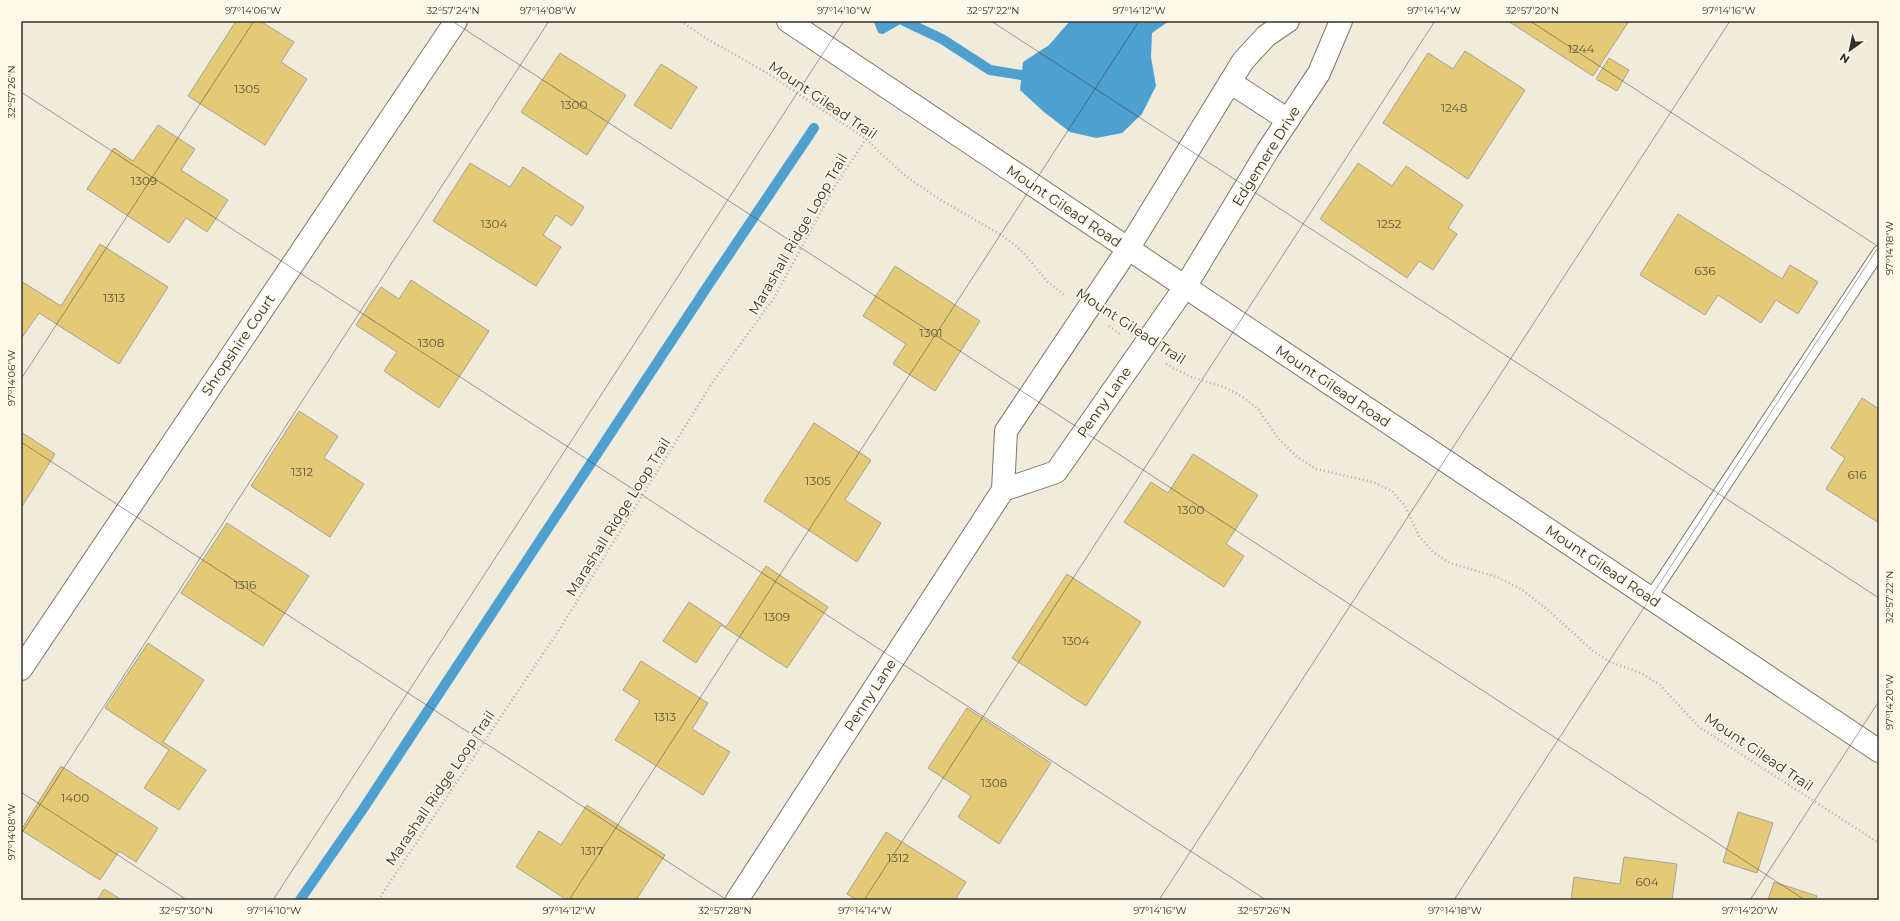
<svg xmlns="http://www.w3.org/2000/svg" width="1900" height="921" viewBox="0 0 1900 921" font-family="Montserrat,sans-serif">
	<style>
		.water { fill: #4ea0d1 }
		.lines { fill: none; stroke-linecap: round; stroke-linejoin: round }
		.stream { stroke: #4ea0d1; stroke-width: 10 }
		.building { fill: #e4ca77; stroke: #a7a292 }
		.lane-casing { stroke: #7d7869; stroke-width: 14 }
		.street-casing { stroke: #7d7869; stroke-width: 24 }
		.secondary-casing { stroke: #7d7869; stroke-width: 24 }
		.path { stroke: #b4afa2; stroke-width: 2.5; stroke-dasharray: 1 3; stroke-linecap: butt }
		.lane { stroke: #fff; stroke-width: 12 }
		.street { stroke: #fff; stroke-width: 22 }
		.secondary { stroke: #fff; stroke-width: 22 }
		.ticks { fill: none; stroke: #33312a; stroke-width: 1; stroke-opacity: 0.45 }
		.labels { text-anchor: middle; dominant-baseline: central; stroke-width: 3; stroke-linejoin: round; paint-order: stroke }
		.number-label { font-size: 12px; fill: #5f573d }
		.street-label { font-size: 14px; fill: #33312a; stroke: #fdf8e7 }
		.neatline { fill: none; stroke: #33312a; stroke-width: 1.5 }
		.ticks-label { font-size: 10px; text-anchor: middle; fill: #33312a }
	</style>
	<rect width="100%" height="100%" fill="#f0ebda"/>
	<path class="water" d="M1070,21H1169L1152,33L1151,57L1156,86L1142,114L1122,133L1096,138L1070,132L1044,112L1020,90L1023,62L1049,45Z"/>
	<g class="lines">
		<g class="stream">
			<path d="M879,21L882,29L896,21"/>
			<path d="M904,21L942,39L990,70L1021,75"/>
			<path d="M300,900L361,812L711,281L814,128"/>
		</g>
	</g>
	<g class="building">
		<path d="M236,21H260L294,42L281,62L307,79L265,145L188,96Z"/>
		<path d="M1508,21H1629L1593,76Z"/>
		<path d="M1465,51L1525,90L1468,179L1383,123L1428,53L1453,69Z"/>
		<path d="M560,53L626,95L587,155L521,112Z"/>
		<path d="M1609,58L1629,70L1617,91L1596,79Z"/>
		<path d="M661,64L697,87L671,129L634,105Z"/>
		<path d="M158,125L195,149L181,170L228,200L207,232L186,218L169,243L87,189L114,148L133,161Z"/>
		<path d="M470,163L510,187L523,167L584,207L572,226L556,215L543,235L561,247L536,286L433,221Z"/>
		<path d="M1358,163L1392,186L1406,166L1463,205L1448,228L1457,234L1433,270L1419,261L1407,278L1320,219Z"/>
		<path d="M1678,214L1782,279L1790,265L1818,282L1798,314L1776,300L1761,323L1718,295L1705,315L1640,275Z"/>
		<path d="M100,244L168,287L119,364L39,313L21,339V281L61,306Z"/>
		<path d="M895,266L980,321L935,391L893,364L906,344L863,316Z"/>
		<path d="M411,280L489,331L439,408L384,371L397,352L356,325L381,287L399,299Z"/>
		<path d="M1862,398L1879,409V523L1826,489L1845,458L1831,448Z"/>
		<path d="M299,411L338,436L324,458L364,484L330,537L251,486Z"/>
		<path d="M814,423L871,460L845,500L881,523L857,562L764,501Z"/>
		<path d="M21,432L55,454L21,508Z"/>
		<path d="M1193,454L1258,495L1226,544L1244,556L1224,587L1124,522L1151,482L1168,493Z"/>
		<path d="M227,523L309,576L263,646L181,593Z"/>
		<path d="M766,566L828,607L787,668L721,625L696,663L663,641L689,602L726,627Z"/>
		<path d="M1067,574L1141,622L1086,706L1012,658Z"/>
		<path d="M148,643L204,680L163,742L206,770L179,810L144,788L169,750L105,708Z"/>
		<path d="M641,661L708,703L692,729L730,752L703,795L615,740L640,701L623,690Z"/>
		<path d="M967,708L1051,763L999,844L958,817L971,796L928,768Z"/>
		<path d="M61,766L158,828L136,862L119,851L100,880L21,830Z"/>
		<path d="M587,805L665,855L636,900H567L516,867L539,831L561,845Z"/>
		<path d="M1738,812L1773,823L1757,873L1723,862Z"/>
		<path d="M886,832L966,882L955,900H857L847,894Z"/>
		<path d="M1624,857L1677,864L1672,900H1571L1574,877L1620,884Z"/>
		<path d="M1774,882L1817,896L1815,900H1768Z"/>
		<path d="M104,889L122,900H97Z"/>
	</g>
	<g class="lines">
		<defs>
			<path id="lane" d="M1650,598L1879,252"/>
			<g id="street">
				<path d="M1230,82L1288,120"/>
				<path d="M1003,490L1056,472L1185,287L1268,150L1319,73L1341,21"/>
				<path d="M21,669L456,21"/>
				<path d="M737,900L1003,490L1006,431L1128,249L1243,61L1266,36L1288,21"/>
			</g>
			<path id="secondary" d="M788,21L1879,751"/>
		</defs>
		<use href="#lane" class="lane-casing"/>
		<use href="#street" class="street-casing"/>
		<use href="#secondary" class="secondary-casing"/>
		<g class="path">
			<path d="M681,21L707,39L767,73L866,139L904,175L939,199L1003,236L1021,250L1048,282L1064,295"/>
			<path d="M1109,326L1120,334"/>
			<path d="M1166,364L1191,377L1224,387L1243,397L1259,410L1277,437L1296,456L1316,469L1373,482L1392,491L1405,506L1419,536L1433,552L1450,563L1497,577L1521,589L1548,610L1593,651L1610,662L1641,673L1660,685L1699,727L1879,843"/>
			<path d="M378,900L561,627L712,383L774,298L835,186L866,139"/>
		</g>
		<use href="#lane" class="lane"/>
		<use href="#street" class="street"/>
		<use href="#secondary" class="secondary"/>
	</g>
	<path class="ticks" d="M452,21L1805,900M991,21L1879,598M1530,21L1879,247M21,92L1266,900M21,379L254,21M21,442L727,900M21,792L187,900M21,834L549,21M273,900L844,21M569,900L1139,21M864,900L1435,21M1159,900L1730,21M1454,900L1879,246M1750,900L1879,701"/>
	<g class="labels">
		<g class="number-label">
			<text x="1581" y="48">1244</text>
			<text x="247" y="88">1305</text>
			<text x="574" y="104">1300</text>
			<text x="1454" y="107">1248</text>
			<text x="144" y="180">1309</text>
			<text x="494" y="223">1304</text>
			<text x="1389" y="223">1252</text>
			<text x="1705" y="270">636</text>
			<text x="114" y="297">1313</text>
			<text x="931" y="332">1301</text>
			<text x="431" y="342">1308</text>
			<text x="302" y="471">1312</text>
			<text x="1857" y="474">616</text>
			<text x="818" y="480">1305</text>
			<text x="1191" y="509">1300</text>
			<text x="245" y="584">1316</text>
			<text x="777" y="616">1309</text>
			<text x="1076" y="640">1304</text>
			<text x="665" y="716">1313</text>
			<text x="994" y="782">1308</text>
			<text x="75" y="797">1400</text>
			<text x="592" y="850">1317</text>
			<text x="898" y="857">1312</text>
			<text x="1647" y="881">604</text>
		</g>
		<g class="street-label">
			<text transform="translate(823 100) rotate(34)">Mount Gilead Trail</text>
			<text transform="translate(1266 156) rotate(-58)">Edgemere Drive</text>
			<text transform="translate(1064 206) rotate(34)">Mount Gilead Road</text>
			<text transform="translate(798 234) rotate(-60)">Marashall Ridge Loop Trail</text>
			<text transform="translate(1131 326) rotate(33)">Mount Gilead Trail</text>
			<text transform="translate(238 345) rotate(-56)">Shropshire Court</text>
			<text transform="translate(1333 386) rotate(34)">Mount Gilead Road</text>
			<text transform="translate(1104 402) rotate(-55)">Penny Lane</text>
			<text transform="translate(618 517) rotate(-58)">Marashall Ridge Loop Trail</text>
			<text transform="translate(1603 566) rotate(34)">Mount Gilead Road</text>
			<text transform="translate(870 695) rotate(-57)">Penny Lane</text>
			<text transform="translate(1759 752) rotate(34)">Mount Gilead Trail</text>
			<text transform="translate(440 788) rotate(-56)">Marashall Ridge Loop Trail</text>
		</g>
	</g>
	<rect width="1900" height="921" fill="none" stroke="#fdf8e7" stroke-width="44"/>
	<g transform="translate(1850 50) rotate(213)" stroke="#fdf8e7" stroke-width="3" paint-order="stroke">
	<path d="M0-3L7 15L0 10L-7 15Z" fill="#33312a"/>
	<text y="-6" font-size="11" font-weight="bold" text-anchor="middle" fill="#33312a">N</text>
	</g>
	<rect x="22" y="22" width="1856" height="877" class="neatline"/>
	<g class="ticks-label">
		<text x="253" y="14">97°14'06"W</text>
		<text x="453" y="14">32°57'24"N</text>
		<text x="548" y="14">97°14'08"W</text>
		<text x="844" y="14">97°14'10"W</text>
		<text x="993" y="14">32°57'22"N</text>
		<text x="1139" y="14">97°14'12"W</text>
		<text x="1434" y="14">97°14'14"W</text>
		<text x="1532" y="14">32°57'20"N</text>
		<text x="1729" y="14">97°14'16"W</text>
		<text transform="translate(11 92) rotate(-90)" y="4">32°57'26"N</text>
		<text transform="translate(1889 248) rotate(-90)" y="4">97°14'18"W</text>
		<text transform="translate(11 378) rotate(-90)" y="4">97°14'06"W</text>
		<text transform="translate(1889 597) rotate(-90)" y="4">32°57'22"N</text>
		<text transform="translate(1889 702) rotate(-90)" y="4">97°14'20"W</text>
		<text transform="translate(11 832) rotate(-90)" y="4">97°14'08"W</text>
		<text x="186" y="914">32°57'30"N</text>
		<text x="274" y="914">97°14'10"W</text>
		<text x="569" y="914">97°14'12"W</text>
		<text x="725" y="914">32°57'28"N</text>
		<text x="865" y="914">97°14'14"W</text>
		<text x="1160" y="914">97°14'16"W</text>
		<text x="1264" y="914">32°57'26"N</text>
		<text x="1455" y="914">97°14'18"W</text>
		<text x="1750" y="914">97°14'20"W</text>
	</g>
</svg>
